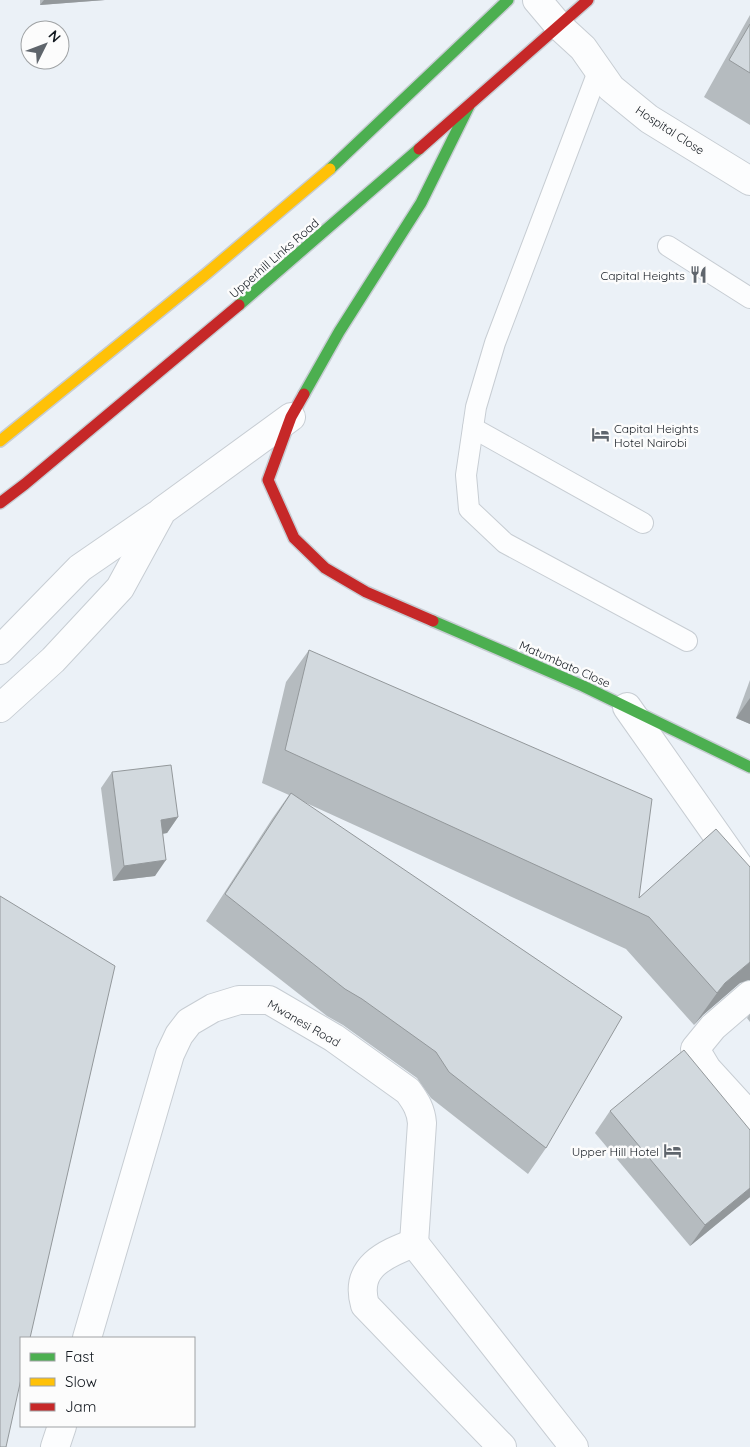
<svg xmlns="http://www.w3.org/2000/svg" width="750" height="1447" viewBox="0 0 750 1447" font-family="Quicksand,sans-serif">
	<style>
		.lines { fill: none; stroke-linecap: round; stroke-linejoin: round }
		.lane-casing { stroke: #c7cdd3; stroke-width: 22 }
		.street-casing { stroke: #c7cdd3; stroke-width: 30 }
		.fast-casing { stroke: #c7cdd3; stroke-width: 14 }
		.slow-casing { stroke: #c7cdd3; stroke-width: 14 }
		.jam-casing { stroke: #c7cdd3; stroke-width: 14 }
		.lane { stroke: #fcfdfe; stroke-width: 20 }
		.street { stroke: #fcfdfe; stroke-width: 28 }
		.fast { stroke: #4caf50; stroke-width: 11 }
		.slow { stroke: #ffc107; stroke-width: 11 }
		.jam { stroke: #c62828; stroke-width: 11 }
		.wall { fill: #b5bbbf }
		.shaded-wall { fill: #93989b }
		.building { fill: #d2d9de; stroke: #93989b }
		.labels { text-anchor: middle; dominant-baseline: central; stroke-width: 5; stroke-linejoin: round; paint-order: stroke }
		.street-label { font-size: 12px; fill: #141a21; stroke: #fcfcfc }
		.poi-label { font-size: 12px; fill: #141a21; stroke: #fcfcfc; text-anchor: end }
	</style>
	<rect width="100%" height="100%" fill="#ebf1f7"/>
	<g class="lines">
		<defs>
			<g id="lane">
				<path d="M599,69L495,343L476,407L466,475L469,509L505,543L687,641"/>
				<path d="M668,246L750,298"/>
				<path d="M473,428L643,523"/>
			</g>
			<g id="street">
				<path d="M537,0L559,26L583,48L611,88L649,119L750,181"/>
				<path d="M0,650L80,568L157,515"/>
				<path d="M627,707L750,882"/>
				<path d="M0,708L53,660L120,588L162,511L291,417"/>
				<path d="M750,995L713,1027L695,1049L707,1069L750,1116"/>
				<path d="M414,1243C385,1254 354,1267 365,1305L502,1447"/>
				<path d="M414,1243L574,1447"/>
				<path d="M87,1338L170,1054L179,1035L189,1022L213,1008L239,1000H269L334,1038L408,1091C416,1102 421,1110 422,1123L414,1243"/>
				<path d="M55,1447L62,1426"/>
			</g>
			<g id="fast">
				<path d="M330,169L508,0"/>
				<path d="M239,305L419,149"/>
				<path d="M304,394L339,332L421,203L469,106"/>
				<path d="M433,621L583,686L750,767"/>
			</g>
			<path id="slow" d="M0,441L206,274L330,169"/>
			<g id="jam">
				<path d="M419,149L588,0"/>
				<path d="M304,394L291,417L268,480L294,538L325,568L366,592L433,621"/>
				<path d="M0,503L25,484L239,305"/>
			</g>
		</defs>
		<use href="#lane" class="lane-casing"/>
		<use href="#street" class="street-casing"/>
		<use href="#fast" class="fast-casing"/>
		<use href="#slow" class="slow-casing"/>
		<use href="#jam" class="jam-casing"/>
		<use href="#lane" class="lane"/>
		<use href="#street" class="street"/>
		<use href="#fast" class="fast"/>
		<use href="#slow" class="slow"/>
		<use href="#jam" class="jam"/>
	</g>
	<g class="wall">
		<path d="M40,0H105L40,5Z"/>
		<path d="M750,15V125L704,97Z"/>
		<path d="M309,650L748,980L740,983L703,1015L694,1025L626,949L304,802L546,1148L528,1174L431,1098L417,1078L343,1025L327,1016L206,921L272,819L289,795L262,783L286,682Z"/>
		<path d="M750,680V724L736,718Z"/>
		<path d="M112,772L178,817L167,833L163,834L155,876L113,881L101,788Z"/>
		<path d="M750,1014V1022L747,1018Z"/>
		<path d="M610,1111L750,1130V1197L690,1246L595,1133Z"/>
	</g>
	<g class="shaded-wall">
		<path d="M44,0H105L40,5Z"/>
		<path d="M750,698V724L736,718Z"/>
		<path d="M178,817L167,833L150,835L161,820Z"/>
		<path d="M166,860L155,876L113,881L124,866Z"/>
		<path d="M750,962V980H748L740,983L703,1015L694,1025L717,993L725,983Z"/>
		<path d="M750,1188V1197L690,1246L705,1225Z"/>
	</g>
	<g class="building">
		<path d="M750,24V73L729,60Z"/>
		<path d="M309,650L652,799L639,898L716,829L750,867V962L725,983L717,993L649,917L285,750Z"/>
		<path d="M171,765L178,817L161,820L166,860L124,866L112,772Z"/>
		<path d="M291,793L622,1017L546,1148L449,1072L436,1052L362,999L345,989L225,894Z"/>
		<path d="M0,896L115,966L30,1338H21V1379L6,1447H0Z"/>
		<path d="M684,1050L750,1130V1188L705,1225L610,1111Z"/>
	</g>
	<defs>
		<symbol id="restaurant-bare" viewBox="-9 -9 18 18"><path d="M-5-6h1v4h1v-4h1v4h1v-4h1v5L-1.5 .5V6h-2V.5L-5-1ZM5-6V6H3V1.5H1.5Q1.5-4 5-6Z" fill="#5f656c" stroke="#fcfcfc" stroke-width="2.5" paint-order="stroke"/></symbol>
		<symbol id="hotel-bare" viewBox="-9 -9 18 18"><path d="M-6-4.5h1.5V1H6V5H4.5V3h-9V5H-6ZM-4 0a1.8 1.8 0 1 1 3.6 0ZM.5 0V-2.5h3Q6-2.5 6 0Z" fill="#5f656c" stroke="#fcfcfc" stroke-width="2.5" paint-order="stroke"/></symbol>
	</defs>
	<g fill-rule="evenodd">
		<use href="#restaurant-bare" x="686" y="262" width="25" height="25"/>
		<use href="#hotel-bare" x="588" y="422" width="25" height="25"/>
		<use href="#hotel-bare" x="660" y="1138" width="25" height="25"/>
	</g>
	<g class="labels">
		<g class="street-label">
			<text transform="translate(670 130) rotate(33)">Hospital Close</text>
			<text transform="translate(274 258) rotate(-41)">Upperhill Links Road</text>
			<text transform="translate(565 664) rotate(24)">Matumbato Close</text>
			<text transform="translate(304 1023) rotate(30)">Mwanesi Road</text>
		</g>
		<g class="poi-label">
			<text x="685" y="275">Capital Heights</text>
			<text x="614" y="428" text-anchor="start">Capital Heights<tspan x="614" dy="14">Hotel Nairobi</tspan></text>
			<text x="659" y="1151">Upper Hill Hotel</text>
		</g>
	</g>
	<rect x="20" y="1337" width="175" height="90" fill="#fcfcfc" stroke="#9fa2a4"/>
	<rect x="30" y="1353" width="25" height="8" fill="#4caf50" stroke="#9fa2a4"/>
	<text x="65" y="1362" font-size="15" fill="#141a21">Fast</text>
	<rect x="30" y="1378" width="25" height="8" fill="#ffc107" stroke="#9fa2a4"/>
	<text x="65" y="1387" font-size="15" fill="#141a21">Slow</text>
	<rect x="30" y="1403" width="25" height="8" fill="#c62828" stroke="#9fa2a4"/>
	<text x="65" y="1412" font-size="15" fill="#141a21">Jam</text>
	<g transform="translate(45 45) rotate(48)"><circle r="24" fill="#fcfcfc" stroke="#9fa2a4"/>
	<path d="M0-4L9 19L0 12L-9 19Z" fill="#5f656c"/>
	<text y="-8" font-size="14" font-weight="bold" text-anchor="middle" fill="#141a21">N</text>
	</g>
</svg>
